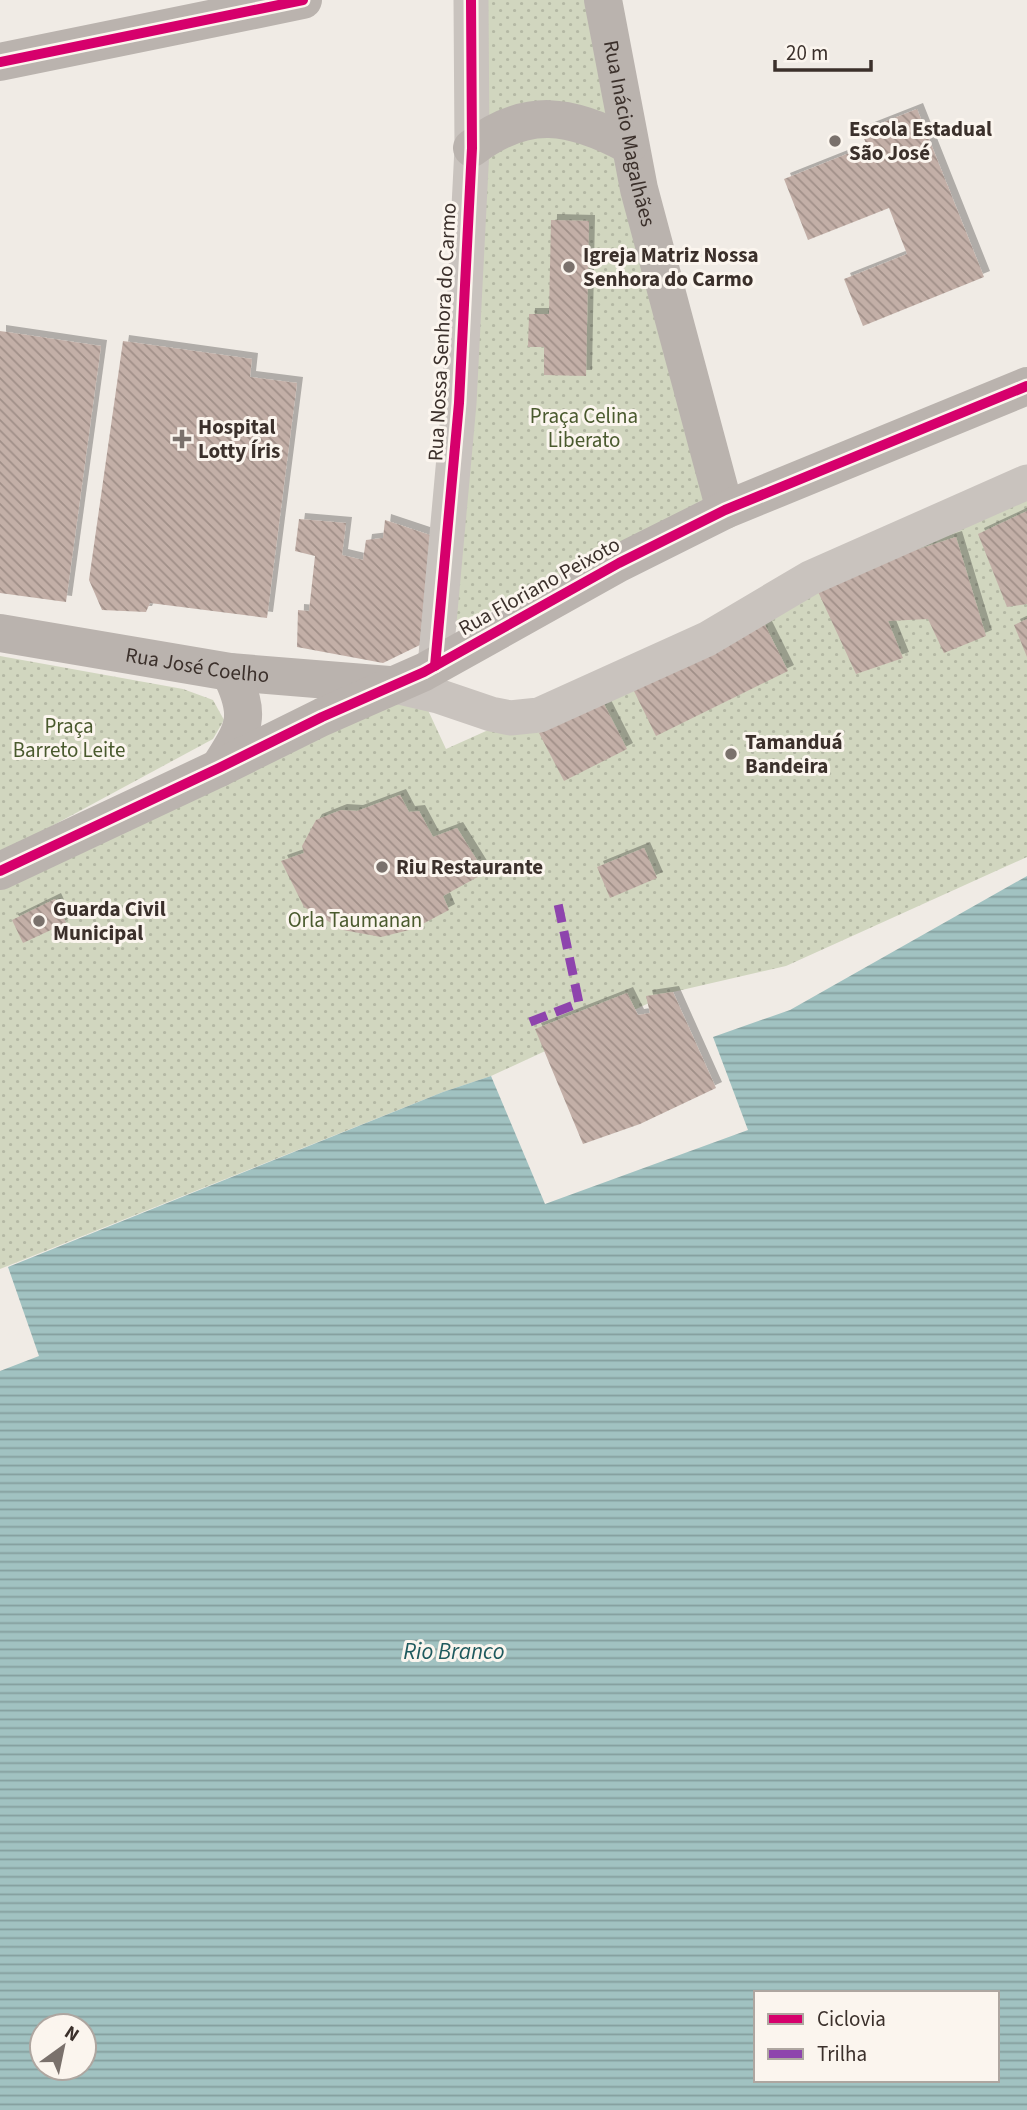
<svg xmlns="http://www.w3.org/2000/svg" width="1027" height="2110" viewBox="0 0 1027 2110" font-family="'Source Sans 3',sans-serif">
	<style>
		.park { fill: url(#park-dots) }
		.water { fill: url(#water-rules); fill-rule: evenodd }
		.building { fill: url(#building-back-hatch); filter: url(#shadow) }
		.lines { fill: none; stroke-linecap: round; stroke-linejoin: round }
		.street { stroke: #c9c3be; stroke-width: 35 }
		.secondary { stroke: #bab3ae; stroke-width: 38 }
		.quiet { stroke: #8e44ad; stroke-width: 9; stroke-dasharray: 18 9; stroke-linecap: butt }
		.cycleway-casing { stroke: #fbf5ee; stroke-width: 15 }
		.cycleway { stroke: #d6006c; stroke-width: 10 }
		.poi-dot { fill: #7a716c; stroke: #fbf5ee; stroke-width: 2.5 }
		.labels { text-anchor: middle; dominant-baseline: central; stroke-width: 6; stroke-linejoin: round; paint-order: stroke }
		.poi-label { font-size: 21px; font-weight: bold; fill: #3b302b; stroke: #fbf5ee; text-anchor: start }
		.street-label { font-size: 21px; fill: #3b302b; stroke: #fbf5ee }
		.park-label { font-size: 21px; fill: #4a5a2e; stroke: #fbf5ee }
		.water-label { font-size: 23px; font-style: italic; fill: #1f5a5e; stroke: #fbf5ee }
	</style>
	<defs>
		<pattern id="park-dots" width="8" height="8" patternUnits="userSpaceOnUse" patternTransform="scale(1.75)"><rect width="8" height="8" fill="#d1d6bf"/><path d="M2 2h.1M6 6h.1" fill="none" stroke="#b4b8a4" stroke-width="1.8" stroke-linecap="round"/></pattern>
		<pattern id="water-rules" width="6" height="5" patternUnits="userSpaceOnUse" patternTransform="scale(1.75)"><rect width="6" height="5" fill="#a1c2c1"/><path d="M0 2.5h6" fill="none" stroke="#849e9d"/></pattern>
		<pattern id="building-back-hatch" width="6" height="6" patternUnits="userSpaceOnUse" patternTransform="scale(1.75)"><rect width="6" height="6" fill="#c3afa7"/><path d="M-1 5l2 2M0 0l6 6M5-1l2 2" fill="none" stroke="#a08f88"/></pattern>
		<filter id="shadow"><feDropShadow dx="6" dy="-6" stdDeviation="0" flood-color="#0004"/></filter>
	</defs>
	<rect width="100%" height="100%" fill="#f0ebe5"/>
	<g class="park">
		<path d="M465,0H612L734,500L452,629Z"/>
		<path d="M1027,487V857L786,966L673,992L491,1076L443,1092L0,1269V873L414,680L446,749Z"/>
		<path d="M0,656L183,689L213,700L224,720L213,739L0,854Z"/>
	</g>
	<path class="water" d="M1027,876V2110H0V1371L39,1356L8,1267L443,1092L491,1076L545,1204L748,1130L713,1037L790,1010ZM756,1993H997V2080H756ZM42,2026H84V2068H42Z"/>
	<g class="building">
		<path d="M917,109L984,277L863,326L844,279L907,254L889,208L808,240L784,179L867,146L861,131Z"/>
		<path d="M551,220L589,221L586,376L544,375V347H528L529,314H549Z"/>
		<path d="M0,331L101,346L66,602L0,593Z"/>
		<path d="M123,341L252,359L250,377L297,383L267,618L150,603L146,612L102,610L89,580Z"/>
		<path d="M1027,511V604L1007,607L978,534Z"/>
		<path d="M299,519L346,523L342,555L363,560L366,540L383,538L385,520L433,536L420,645L383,663L297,647L298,610L309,611L315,556L295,551Z"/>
		<path d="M956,537L986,636L944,653L928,619L888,621L903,658L856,674L814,583Z"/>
		<path d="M1027,619V657L1014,625Z"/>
		<path d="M764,623L788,671L656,736L632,687Z"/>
		<path d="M602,700L627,749L564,781L539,733Z"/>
		<path d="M400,795L409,812L419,811L433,837L457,828L485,873L443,896L449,910L413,929L381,937L343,930L304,907L281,861L304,853L302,846L316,820L341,810L357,811Z"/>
		<path d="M644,848L657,878L610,898L597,867Z"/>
		<path d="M55,899L66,923L23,943L12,920Z"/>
		<path d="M673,992L716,1088L640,1124L583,1144L535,1029L627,993L638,1015L650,1013L646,996Z"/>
	</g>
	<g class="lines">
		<g class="street">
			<path d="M435,666L459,403L472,148L471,0"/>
			<path d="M395,686L438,696L491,714L510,718L539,715L707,639L810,578L1027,482"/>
		</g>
		<g class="secondary">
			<path id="s1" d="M603,0L639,189L725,510"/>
			<path d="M0,62L303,0"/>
			<path d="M472,148C527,106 571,114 629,145"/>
			<path id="s2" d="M0,633L230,672L389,685"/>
			<path d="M219,768C245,728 252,716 230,672"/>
			<path d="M0,871L219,768L322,717L424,672L619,563L725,510L1027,386"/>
		</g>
		<path class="quiet" d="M530,1022L579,1003L557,899"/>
		<defs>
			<g id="cycleway">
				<path d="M0,62L303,0"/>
				<path d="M435,666L459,403L472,148L471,0"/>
				<path d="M0,871L219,768L322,717L424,672L619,563L725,510L1027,386"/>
			</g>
		</defs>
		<use href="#cycleway" class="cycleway-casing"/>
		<use href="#cycleway" class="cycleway"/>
	</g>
	<g class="poi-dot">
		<circle cx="835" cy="141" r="7"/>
		<circle cx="569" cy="267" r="7"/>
		<path d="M178.5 428.5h7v7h7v7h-7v7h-7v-7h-7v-7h7z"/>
		<circle cx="731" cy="754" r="7"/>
		<circle cx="382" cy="867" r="7"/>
		<circle cx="39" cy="921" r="7"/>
	</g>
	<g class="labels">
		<g class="poi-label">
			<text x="849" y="129">Escola Estadual<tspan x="849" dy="24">São José</tspan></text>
			<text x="583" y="255">Igreja Matriz Nossa<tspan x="583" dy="24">Senhora do Carmo</tspan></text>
			<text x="198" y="427">Hospital<tspan x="198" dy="24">Lotty Íris</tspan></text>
			<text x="745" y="742">Tamanduá<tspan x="745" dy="24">Bandeira</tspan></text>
			<text x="396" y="867">Riu Restaurante</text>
			<text x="53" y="909">Guarda Civil<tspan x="53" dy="24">Municipal</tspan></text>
		</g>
		<g class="street-label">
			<text stroke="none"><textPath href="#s1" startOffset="136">Rua Inácio Magalhães</textPath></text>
			<text transform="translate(442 332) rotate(-87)">Rua Nossa Senhora do Carmo</text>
			<text transform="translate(539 586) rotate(-29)">Rua Floriano Peixoto</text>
			<text stroke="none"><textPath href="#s2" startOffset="200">Rua José Coelho</textPath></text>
		</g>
		<g class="park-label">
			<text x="584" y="416">Praça Celina<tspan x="584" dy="24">Liberato</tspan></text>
			<text x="69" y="726">Praça<tspan x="69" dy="24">Barreto Leite</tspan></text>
			<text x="355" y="920">Orla Taumanan</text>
		</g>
		<g class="water-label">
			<text x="454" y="1651">Rio Branco</text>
		</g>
	</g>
	<rect x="754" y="1991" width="245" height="91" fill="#fbf5ee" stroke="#aea6a0" stroke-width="2"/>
	<rect x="768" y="2014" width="35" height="10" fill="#d6006c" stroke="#aea6a0" stroke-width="2"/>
	<text x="817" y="2026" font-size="21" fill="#3b302b">Ciclovia</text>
	<rect x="768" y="2049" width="35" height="10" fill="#8e44ad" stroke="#aea6a0" stroke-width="2"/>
	<text x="817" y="2061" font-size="21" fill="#3b302b">Trilha</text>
	<g transform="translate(63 2047) rotate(33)"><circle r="33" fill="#fbf5ee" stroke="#aea6a0" stroke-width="2"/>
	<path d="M0-5L12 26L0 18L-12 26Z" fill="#7a716c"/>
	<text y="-10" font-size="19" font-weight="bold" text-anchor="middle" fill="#3b302b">N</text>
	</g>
	<path d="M775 60v10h96v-10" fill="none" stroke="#3b302b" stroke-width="3.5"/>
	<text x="786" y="60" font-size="21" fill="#3b302b" stroke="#fbf5ee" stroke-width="5" paint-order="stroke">20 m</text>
</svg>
